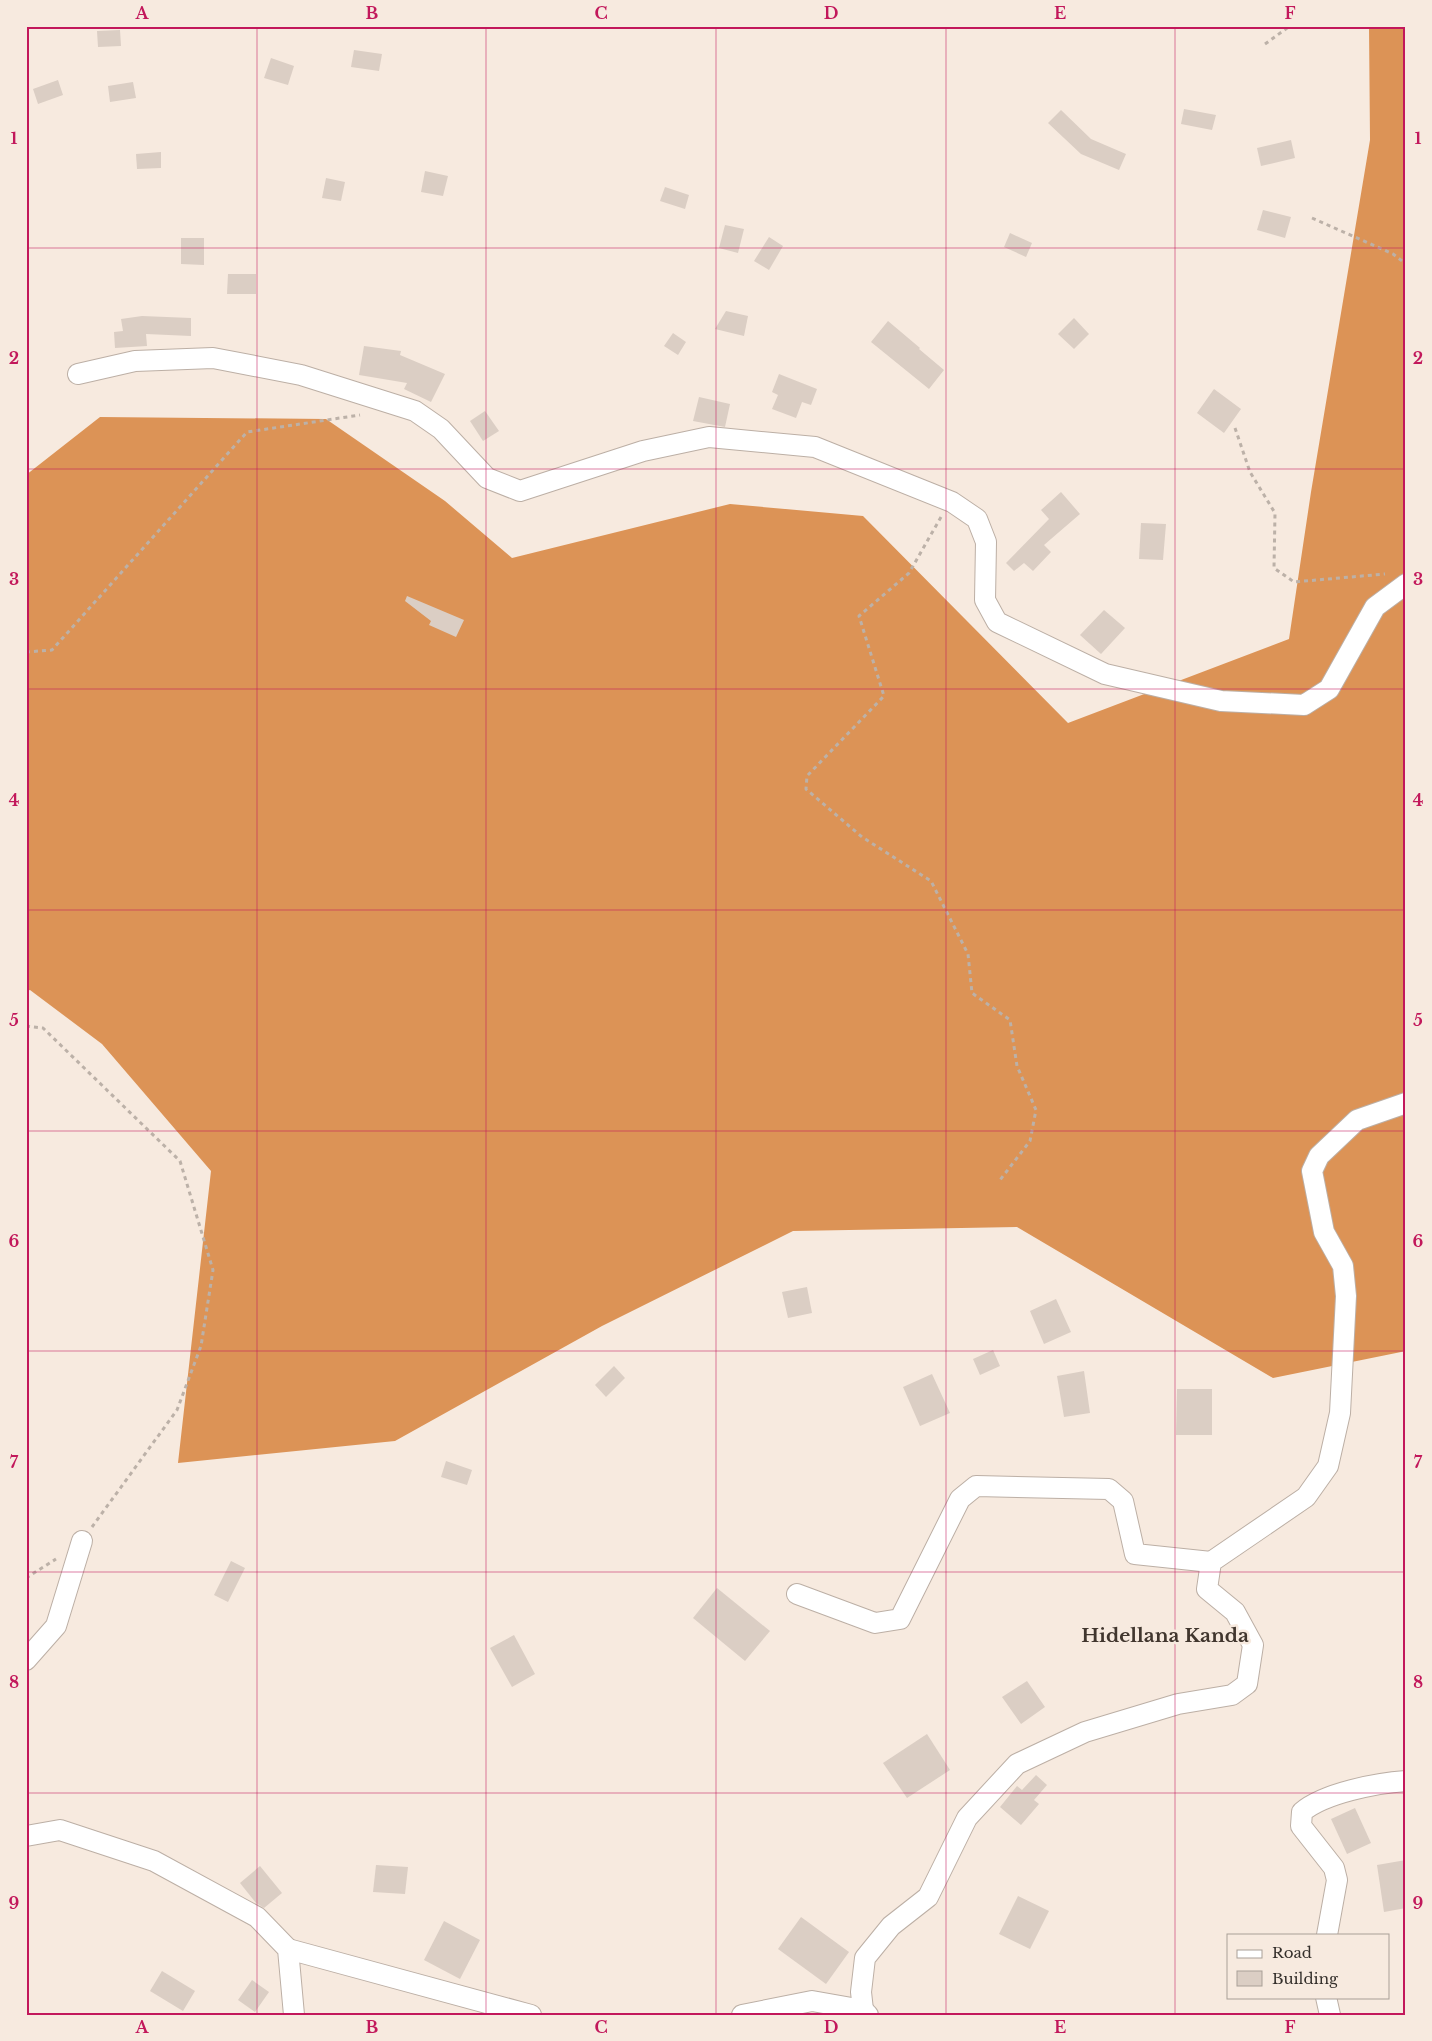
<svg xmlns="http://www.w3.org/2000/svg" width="1432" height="2041" viewBox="0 0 1432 2041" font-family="'Libre Baskerville',serif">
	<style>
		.forest { fill: #dc9356 }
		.building { fill: #dbcec4 }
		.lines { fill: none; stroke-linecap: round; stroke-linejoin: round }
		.minor-casing { stroke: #bcafa5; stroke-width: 22 }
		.path { stroke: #bcb1a8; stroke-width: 3; stroke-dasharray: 4 4; stroke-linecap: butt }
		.minor { stroke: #fff; stroke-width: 20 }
		.grid { fill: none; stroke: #c2185b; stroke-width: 1; stroke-opacity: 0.55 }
		.labels { text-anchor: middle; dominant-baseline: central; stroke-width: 5; stroke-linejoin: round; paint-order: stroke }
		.quarter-label { font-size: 19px; font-weight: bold; fill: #41362e; stroke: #f7eadf }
		.neatline { fill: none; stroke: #c2185b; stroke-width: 2 }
		.grid-label { font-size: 16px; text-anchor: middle; font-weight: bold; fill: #c2185b }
	</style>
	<rect width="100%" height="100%" fill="#f7eadf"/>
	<path class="forest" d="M1369,26H1406V1351L1273,1378L1017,1227L793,1231L602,1326L395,1441L178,1463L211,1171L102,1044L30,990L26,991V475L100,417L326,419L445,501L512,558L730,504L863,516L1068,723L1289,639L1311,492L1370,140Z"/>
	<g class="building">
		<path d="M120,30L121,46L98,47L97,31Z"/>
		<path d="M354,50L382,54L379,71L351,67Z"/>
		<path d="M271,58L294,66L288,85L264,78Z"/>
		<path d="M58,80L63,95L38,104L33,89Z"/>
		<path d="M133,82L136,98L110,102L108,86Z"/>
		<path d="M1184,109L1216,115L1212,130L1181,124Z"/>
		<path d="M1061,110L1091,139L1126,154L1119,170L1081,154L1048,123Z"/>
		<path d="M1291,140L1295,158L1261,166L1257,148Z"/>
		<path d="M161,152V168L137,169L136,154Z"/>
		<path d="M425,171L448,176L443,196L421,192Z"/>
		<path d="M326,178L345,182L341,201L322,198Z"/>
		<path d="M665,187L689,195L685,209L660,201Z"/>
		<path d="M1263,210L1291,217L1285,238L1257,230Z"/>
		<path d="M725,225L744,229L738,253L719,248Z"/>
		<path d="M1010,233L1032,243L1026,257L1004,247Z"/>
		<path d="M769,237L783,246L769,270L754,261Z"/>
		<path d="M181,238H204V265L181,264Z"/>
		<path d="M228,274H256V294H227Z"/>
		<path d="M726,311L748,316L744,336L715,329Z"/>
		<path d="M142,316L191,318V336L146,334L147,346L115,348L114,332L123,331L121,319Z"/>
		<path d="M1074,318L1089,334L1074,349L1058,334Z"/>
		<path d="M888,321L920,348L919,349L944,370L929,389L871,342Z"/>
		<path d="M673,333L686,342L678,355L664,346Z"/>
		<path d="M364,346L401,351L400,355L445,374L431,402L404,389L407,383L359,375Z"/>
		<path d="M779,374L817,389L811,405L802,402L796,418L772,409L778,395L772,392Z"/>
		<path d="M1214,389L1241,409L1224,433L1197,413Z"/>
		<path d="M699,397L730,404L725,427L693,421Z"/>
		<path d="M485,411L499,431L483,441L470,421Z"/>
		<path d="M1061,492L1080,514L1044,545L1051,552L1033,571L1024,563L1014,571L1006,563L1049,519L1041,510Z"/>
		<path d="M1141,523L1166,524L1163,560L1139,559Z"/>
		<path d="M407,596L464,620L456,637L429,625L431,621L405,601Z"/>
		<path d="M1104,610L1125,628L1101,654L1080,635Z"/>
		<path d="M807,1287L812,1313L788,1318L782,1292Z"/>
		<path d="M1056,1299L1071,1332L1044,1344L1030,1311Z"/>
		<path d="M993,1350L1000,1366L980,1375L973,1359Z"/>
		<path d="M614,1366L625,1378L606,1397L595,1385Z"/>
		<path d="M1084,1371L1090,1413L1064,1417L1057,1376Z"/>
		<path d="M932,1374L950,1413L920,1426L903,1387Z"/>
		<path d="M1177,1389H1212V1435H1176Z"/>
		<path d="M446,1461L472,1470L467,1485L441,1477Z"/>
		<path d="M231,1561L245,1568L228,1602L214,1595Z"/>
		<path d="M717,1588L770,1631L745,1661L693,1618Z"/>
		<path d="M514,1635L535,1674L512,1687L490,1648Z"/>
		<path d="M1027,1681L1045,1707L1021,1724L1002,1697Z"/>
		<path d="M927,1734L950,1770L907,1798L883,1763Z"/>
		<path d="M1036,1775L1047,1785L1034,1800L1039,1804L1021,1825L1000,1807L1017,1786L1022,1790Z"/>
		<path d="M1355,1808L1371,1843L1347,1854L1331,1819Z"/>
		<path d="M1406,1860V1908L1384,1912L1377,1865Z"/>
		<path d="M376,1865L408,1867L405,1894L373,1892Z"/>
		<path d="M260,1866L282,1893L264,1908L256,1903L240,1883Z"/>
		<path d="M1018,1896L1049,1911L1030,1949L999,1934Z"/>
		<path d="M801,1917L849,1952L826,1984L778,1949Z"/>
		<path d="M444,1921L480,1940L460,1979L424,1960Z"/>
		<path d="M162,1971L195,1991L183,2011L150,1991Z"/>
		<path d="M252,1980L269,1992L255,2012L238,2000Z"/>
	</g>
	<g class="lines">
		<defs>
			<g id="minor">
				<path d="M78,374L135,361L213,358L301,375L415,411L441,429L487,478L520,491L643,451L709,437L815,447L952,502L977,519L986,542L985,600L997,622L1105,674L1221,701L1304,705L1329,689L1375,607L1406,584"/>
				<path d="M797,1594L875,1623L900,1619L960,1499L976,1486L1109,1489L1123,1501L1135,1554L1211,1562"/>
				<path d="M26,1660L56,1626L82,1541"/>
				<path d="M26,1836L60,1830L154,1861L257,1917L288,1949L294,2015"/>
				<path d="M1327,1935L1337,1880L1334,1868L1301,1826L1302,1812C1324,1793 1377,1783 1406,1781"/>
				<path d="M288,1949L531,2015"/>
				<path d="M1326,1997L1330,2015"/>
				<path d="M863,2010L861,1992L865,1958L891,1926L928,1897L967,1818L1017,1764L1085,1732L1178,1704L1232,1695L1247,1684L1253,1645L1235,1612L1207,1589L1211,1562L1306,1497L1328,1466L1340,1413L1346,1296L1343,1266L1324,1232L1312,1171L1319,1156L1357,1120L1406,1103"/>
				<path d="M742,2015L812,2001L863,2010L868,2015"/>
			</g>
		</defs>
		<use href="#minor" class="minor-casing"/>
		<g class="path">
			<path d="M1265,44L1290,26"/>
			<path d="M1312,218L1393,254L1406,264"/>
			<path d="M1235,428L1250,472L1275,513L1274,568L1294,582L1385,574"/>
			<path d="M941,517L909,573L859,616L884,696L807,776L806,789L862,837L931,881L968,954L972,993L1010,1020L1017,1066L1036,1110L1030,1141L1000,1180"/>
			<path d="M26,652L52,650L247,432L360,415"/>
			<path d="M26,1026L43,1028L180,1161L213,1270L201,1346L177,1410L92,1527"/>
			<path d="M26,1578L56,1559"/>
		</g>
		<use href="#minor" class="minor"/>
	</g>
	<path class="grid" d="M257,26V2015M486,26V2015M716,26V2015M946,26V2015M1175,26V2015M26,248H1406M26,469H1406M26,689H1406M26,910H1406M26,1131H1406M26,1351H1406M26,1572H1406M26,1793H1406"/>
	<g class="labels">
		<g class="quarter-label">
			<text x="1165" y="1635">Hidellana Kanda</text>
		</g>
	</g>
	<rect width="1432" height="2041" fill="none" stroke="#f7eadf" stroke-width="55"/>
	<rect x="1227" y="1934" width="162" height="65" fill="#f7eadf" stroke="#a99f97"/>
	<rect x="1237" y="1950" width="25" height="8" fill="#ffffff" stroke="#a99f97"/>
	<text x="1272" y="1958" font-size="15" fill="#342f2b">Road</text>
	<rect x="1237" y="1971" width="25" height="15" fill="#dbcec4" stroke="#a99f97"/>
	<text x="1272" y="1984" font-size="15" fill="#342f2b">Building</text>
	<rect x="28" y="28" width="1376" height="1986" class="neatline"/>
	<g class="grid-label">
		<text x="142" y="19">A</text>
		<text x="372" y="19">B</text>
		<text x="601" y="19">C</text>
		<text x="831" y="19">D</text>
		<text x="1060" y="19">E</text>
		<text x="1290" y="19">F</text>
		<text x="14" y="144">1</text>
		<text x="1418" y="144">1</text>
		<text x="14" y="364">2</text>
		<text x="1418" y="364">2</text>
		<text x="14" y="585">3</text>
		<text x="1418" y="585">3</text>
		<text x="14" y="806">4</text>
		<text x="1418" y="806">4</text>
		<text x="14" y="1026">5</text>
		<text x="1418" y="1026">5</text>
		<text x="14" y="1247">6</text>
		<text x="1418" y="1247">6</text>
		<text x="14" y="1468">7</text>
		<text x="1418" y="1468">7</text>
		<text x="14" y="1688">8</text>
		<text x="1418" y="1688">8</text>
		<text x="14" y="1909">9</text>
		<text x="1418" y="1909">9</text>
		<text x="142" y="2033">A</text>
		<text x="372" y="2033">B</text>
		<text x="601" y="2033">C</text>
		<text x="831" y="2033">D</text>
		<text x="1060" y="2033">E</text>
		<text x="1290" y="2033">F</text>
	</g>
</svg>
